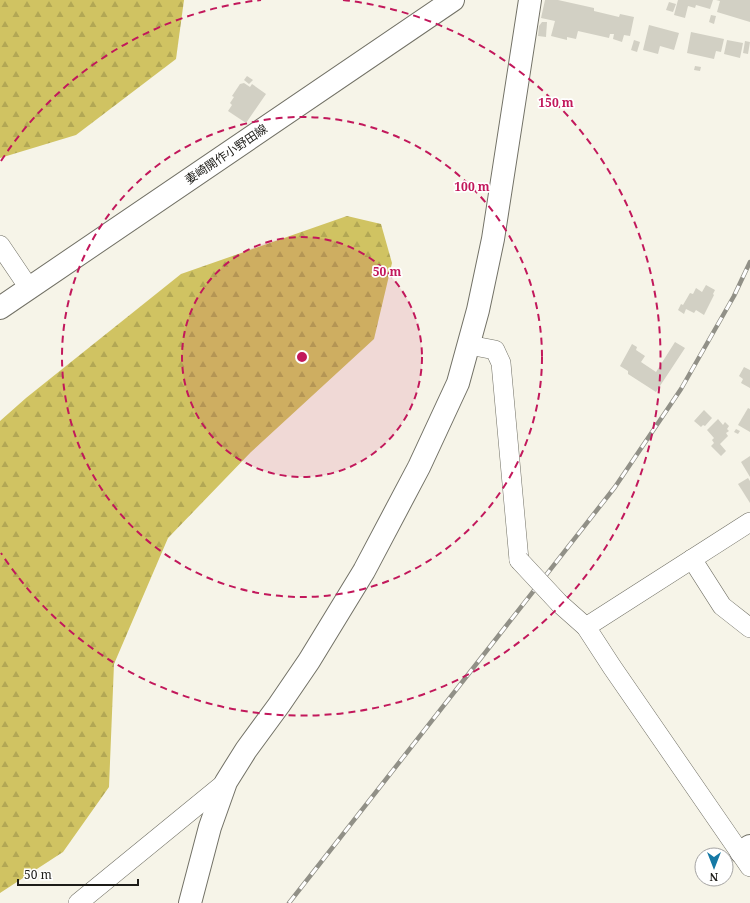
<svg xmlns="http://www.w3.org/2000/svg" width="750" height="903" viewBox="0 0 750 903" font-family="'Noto Serif','Noto Sans JP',serif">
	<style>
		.forest { fill: url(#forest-firs) }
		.building { fill: #d2d0c4 }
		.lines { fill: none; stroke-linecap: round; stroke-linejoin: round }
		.street-casing { stroke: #727166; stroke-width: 20 }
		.secondary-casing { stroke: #727166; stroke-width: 24 }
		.street { stroke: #fff; stroke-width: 19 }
		.secondary { stroke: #fff; stroke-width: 22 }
		.rail-casing { stroke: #919087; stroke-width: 4.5 }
		.rail { stroke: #fff; stroke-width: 3; stroke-dasharray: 9; stroke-linecap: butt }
		.street-bridge-casing { stroke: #727166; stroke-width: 20; stroke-linecap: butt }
		.street-bridge { stroke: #fff; stroke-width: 19 }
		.ring { fill: none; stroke: #c2185b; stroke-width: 2; stroke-dasharray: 7 5 }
		.labels { text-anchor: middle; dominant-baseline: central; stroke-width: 3.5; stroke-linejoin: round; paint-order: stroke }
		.street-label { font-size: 12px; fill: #1d1c18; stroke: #fff }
		.centre { fill: #c2185b; stroke: #fff; stroke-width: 2 }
		.ring-label { font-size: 12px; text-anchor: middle; font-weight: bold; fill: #c2185b; stroke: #fff; stroke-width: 3.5; stroke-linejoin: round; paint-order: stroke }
	</style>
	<defs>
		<pattern id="forest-firs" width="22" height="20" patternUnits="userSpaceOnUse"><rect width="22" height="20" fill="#d0c362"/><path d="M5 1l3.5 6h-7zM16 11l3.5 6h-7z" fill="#b2a754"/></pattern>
	</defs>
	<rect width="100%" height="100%" fill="#f6f4e8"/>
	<g class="forest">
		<path d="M0,0H184L176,59L76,135L0,158Z"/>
		<path d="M347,216L381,224L392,263L374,339L251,452L168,538L114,664L109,787L63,852L0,893V421L26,398L181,274Z"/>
	</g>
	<g class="building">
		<path d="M545,0H558L594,8V11L619,17L620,14L634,17L630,36L624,35L622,42L613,39L614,34H610L609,38L578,31L576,39L567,37V40L551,36L555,21L541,18Z"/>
		<path d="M678,0H713L710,9L696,5L695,8L688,6L685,18L674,15Z"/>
		<path d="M716,0H750V22L717,12L720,1Z"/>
		<path d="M669,2L676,4L673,12L666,10Z"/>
		<path d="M711,15L716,16L714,24L709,22Z"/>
		<path d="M542,22H547L546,37L538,36L539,26Z"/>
		<path d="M649,25L679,33L674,50L660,46L658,54L643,50Z"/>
		<path d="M691,32L724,39L721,52L716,51L714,59L687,53Z"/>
		<path d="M634,40L640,42L637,52L631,50Z"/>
		<path d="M727,40L743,43L740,58L724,54Z"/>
		<path d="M745,41L750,42L748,54L743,53Z"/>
		<path d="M695,66L701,67L700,71L694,70Z"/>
		<path d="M247,76L253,80L249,84L244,80Z"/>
		<path d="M244,83L250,87L252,84L266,94L246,123L228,111L232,105L230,103L234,97L232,96L240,84Z"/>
		<path d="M706,285L715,290L713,294L714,295L704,315L696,310L694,313L686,309L684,314L678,310L681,304L683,305L690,293L693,294L696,288L702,292Z"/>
		<path d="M675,342L685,348L656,392L628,374V371L620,366L632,344L637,347L636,350L645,356L641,362L656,372Z"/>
		<path d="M744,367L750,370V388L741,383L743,379L739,376Z"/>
		<path d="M748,408L750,409V432L738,425Z"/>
		<path d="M704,410L712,418L705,426L703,425L701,427L694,421Z"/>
		<path d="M718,419L723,425L725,422L729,426L727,429L729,431L726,433L728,436L720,444L726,451L721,456L711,446L714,443L712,440L714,438L707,430Z"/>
		<path d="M736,429L740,431L738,434L734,432Z"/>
		<path d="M750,456V477L741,462Z"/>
		<path d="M748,478L750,481V503L738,484Z"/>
	</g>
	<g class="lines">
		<defs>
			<g id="street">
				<path d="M0,245L29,288"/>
				<path d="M469,345L495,350L501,363L519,560"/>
				<path d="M692,559L722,606L750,628"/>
				<path d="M559,603L586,627L612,667L750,867"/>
				<path d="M586,627L750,522"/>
				<path d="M78,903L226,782"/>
			</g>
			<g id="secondary">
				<path d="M0,308L453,0"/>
				<path d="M741,852L750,846"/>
				<path d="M190,903L210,827L226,782L246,750L279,705L309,661L364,571L419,467L458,383L478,310L493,239L530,0"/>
			</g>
		</defs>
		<use href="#street" class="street-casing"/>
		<use href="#secondary" class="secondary-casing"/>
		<use href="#street" class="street"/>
		<use href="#secondary" class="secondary"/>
		<defs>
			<path id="rail" d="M289,903L615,487L681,389L734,296L750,262"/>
		</defs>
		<use href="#rail" class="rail-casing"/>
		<use href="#rail" class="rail"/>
		<defs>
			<path id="street-bridge" d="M519,560L559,603"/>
		</defs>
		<use href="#street-bridge" class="street-bridge-casing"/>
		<use href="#street-bridge" class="street-bridge"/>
	</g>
	<circle cx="302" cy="357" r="120" fill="#c2185b" fill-opacity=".12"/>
	<g class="ring">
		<circle cx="302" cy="357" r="120"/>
		<circle cx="302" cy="357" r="240"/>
		<path d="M1 161A359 359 0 0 1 261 0M343 0A359 359 0 1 1 1 553"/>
	</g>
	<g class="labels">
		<g class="street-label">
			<text transform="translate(226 154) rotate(-34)">妻崎開作小野田線</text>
		</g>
	</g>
	<circle cx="302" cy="357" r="6" class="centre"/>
	<g class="ring-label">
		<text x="556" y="107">150 m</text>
		<text x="472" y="191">100 m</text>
		<text x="387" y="276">50 m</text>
	</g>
	<g transform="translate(714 867) rotate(180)"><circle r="19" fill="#ffffff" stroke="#a5a4a3"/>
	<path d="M0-3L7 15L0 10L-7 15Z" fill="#1579a5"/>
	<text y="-6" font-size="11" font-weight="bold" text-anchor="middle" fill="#1d1c18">N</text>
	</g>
	<path d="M18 879v6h120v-6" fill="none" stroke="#1d1c18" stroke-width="2"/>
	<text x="24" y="879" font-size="12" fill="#1d1c18" stroke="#ffffff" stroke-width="3" paint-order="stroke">50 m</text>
</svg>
